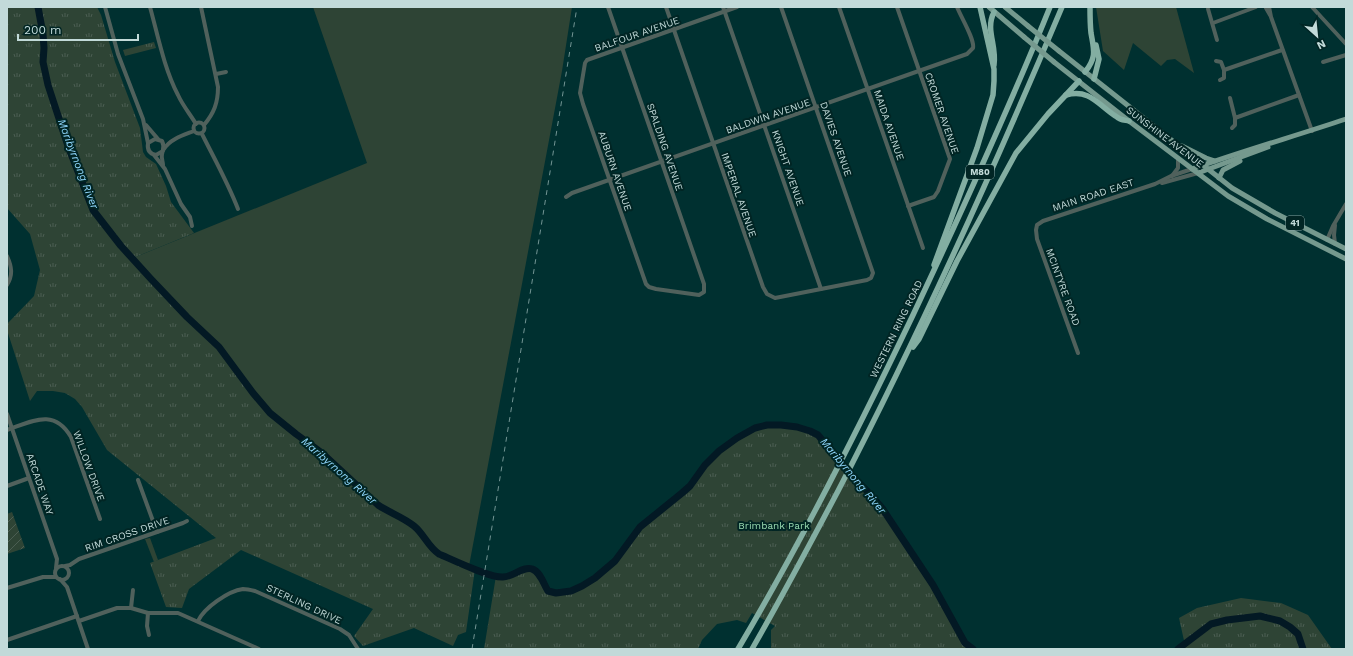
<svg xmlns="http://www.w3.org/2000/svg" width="1353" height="656" viewBox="0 0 1353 656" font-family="'Work Sans',sans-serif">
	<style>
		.grass { fill: #2e4435 }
		.park { fill: url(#park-tufts) }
		.garden { fill: url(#garden-furrows) }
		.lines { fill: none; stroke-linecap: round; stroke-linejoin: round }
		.river { stroke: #031924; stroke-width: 7 }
		.minor { stroke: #50615c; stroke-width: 4 }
		.major { stroke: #75998e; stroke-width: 5 }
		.highway { stroke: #83aea2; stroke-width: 5.5 }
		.rail { stroke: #739594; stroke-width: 1; stroke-dasharray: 5 5; stroke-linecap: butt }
		.major-bridge { stroke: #75998e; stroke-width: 5 }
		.labels { text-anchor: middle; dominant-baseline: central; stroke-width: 4; stroke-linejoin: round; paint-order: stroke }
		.shield { fill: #012524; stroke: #88a4a3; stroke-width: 1 }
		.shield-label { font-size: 9px; font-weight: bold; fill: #c2dad9 }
		.street-label { font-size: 10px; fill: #c2dad9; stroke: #012524 }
		.park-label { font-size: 10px; fill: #9bdcb2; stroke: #012524 }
		.water-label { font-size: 11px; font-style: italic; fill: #90d8fe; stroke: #012524 }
	</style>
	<defs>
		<pattern id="park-tufts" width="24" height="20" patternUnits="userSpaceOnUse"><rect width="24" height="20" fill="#2e4435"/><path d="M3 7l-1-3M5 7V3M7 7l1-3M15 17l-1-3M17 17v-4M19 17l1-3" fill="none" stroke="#4b5e52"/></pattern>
		<pattern id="garden-furrows" width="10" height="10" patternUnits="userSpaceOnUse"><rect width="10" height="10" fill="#2e4435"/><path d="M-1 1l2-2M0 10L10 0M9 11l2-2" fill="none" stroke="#4b5e52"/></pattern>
	</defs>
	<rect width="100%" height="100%" fill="#003030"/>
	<g class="grass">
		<path d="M313,7H572L562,71L469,566L439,554L434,550L420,532L398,515L385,510L378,505L322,453L296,434L270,413L253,393L219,347L187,317L133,258L367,163Z"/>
		<path d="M1096,7H1176L1194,73L1175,59L1167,60L1161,66L1133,43L1124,70L1103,51Z"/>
		<path d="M150,538L158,560L154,562L145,539Z"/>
	</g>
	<g class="park">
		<path d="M7,7H97L101,15L115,62L140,128L143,152L146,157L156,164L166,186L171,202L194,233L133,258L187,317L219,347L253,393L270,413L296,434L322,453L378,505C390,513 403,517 414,526C424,534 428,547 439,554L475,569L466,632L458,635L453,646L414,628L363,646L354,636L373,609L241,550L189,589L182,608L166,607L150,563L216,538L107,450L82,407L75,399L65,393L53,391H37L30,401L7,330V324L34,296L40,270L30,234L7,208Z"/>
		<path d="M154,42L156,48L125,56L123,50Z"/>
		<path d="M767,425L797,427L810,431L818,435L825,443L831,453L849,473L868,492L882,508L933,585L965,643L973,649H771V630L775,626L752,613L746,623L737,620L717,624L702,640L698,649H484L496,576L504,577L530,568L535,570L548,591C573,596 599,580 615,561C624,550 630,537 640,527C652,515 668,507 681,495C691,485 697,474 706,464C723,446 743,432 767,425Z"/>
		<path d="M1241,598L1281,603L1308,615L1332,649H1178L1185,645L1179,618L1197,608Z"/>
	</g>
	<path class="garden" d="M12,512L25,548L7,554V514Z"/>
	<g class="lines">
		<g class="river">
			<path d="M38,7L43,34L44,48L43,62L48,85L68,146L93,210L121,246L151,279L187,317L219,347L253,393L270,413L296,434L322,453L378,505C390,513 403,517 414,526C424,534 428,547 439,554C453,560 490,578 503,577C513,577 523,566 532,569C540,571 544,585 548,591L556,593L571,591L582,586L595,578L615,561L640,527L682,493L690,486L705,465L719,451L737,438L755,428L767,425H781L797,427L810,431L818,435L849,473L868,492L882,508L933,585L965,643L973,649"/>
			<path d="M1178,649L1211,624L1227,620L1260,616L1280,621L1290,627L1298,634L1303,649"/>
		</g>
		<g class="minor">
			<path d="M105,7L118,54L143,119L148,143"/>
			<path d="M150,7C158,36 164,68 178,95C183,106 190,114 196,124"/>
			<path d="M201,7L218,87C218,103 214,113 204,125"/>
			<path d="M608,7C640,99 672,192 704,284V292L699,295L656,289L649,287L646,284L583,104L580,93L585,63L587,60L737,7"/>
			<path d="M666,7L763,287L767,294L775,298L867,280L871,278L873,273L781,7"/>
			<path d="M723,7L821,289"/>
			<path d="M839,7L923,248"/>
			<path d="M897,7L950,159L938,191L934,197L908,206"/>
			<path d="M1269,7L1271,17L1312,131"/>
			<path d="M1312,7L1346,44"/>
			<path d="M1266,8L1270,15"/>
			<path d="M1208,9L1217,40"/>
			<path d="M1213,23L1256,7"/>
			<path d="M1216,61L1221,62L1224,70V78L1220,80"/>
			<path d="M1323,62L1346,55"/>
			<path d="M1224,70L1282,50"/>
			<path d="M216,74L226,72"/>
			<path d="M1230,98L1235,118L1299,95"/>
			<circle cx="199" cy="128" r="5.5"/>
			<path d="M146,125L158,139"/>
			<path d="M1232,128L1235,125V118"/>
			<path d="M202,134C214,158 228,183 238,209"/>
			<path d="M164,149C170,139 184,135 194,131"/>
			<path d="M163,151L156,155C150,154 147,150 148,143L155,139L162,141C165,147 163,149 162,154C161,158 163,162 163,165"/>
			<path d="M154,155L165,169L181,204L190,217L192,226"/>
			<path d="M1172,176L1178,168V158"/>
			<path d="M1162,183L1198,173"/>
			<path d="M566,197L572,193L967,54L973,48C975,40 961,17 957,7"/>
			<path d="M1327,240L1333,226L1346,204"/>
			<path d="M1335,244L1334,235L1335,225"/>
			<path d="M7,256C12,267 13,275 7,285"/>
			<path d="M1078,353L1037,239L1036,230L1037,225L1043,221L1155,184L1171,176L1192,169"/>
			<path d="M7,414L57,559L56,568"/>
			<path d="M7,430C33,421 54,408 71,437L100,519"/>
			<path d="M138,480L157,532"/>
			<path d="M7,486L29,478"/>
			<path d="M65,566L70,565L79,559L183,523L187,521"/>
			<circle cx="62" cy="573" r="7"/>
			<path d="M60,579L67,587L88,649"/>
			<path d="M7,588L43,577H56"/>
			<path d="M131,608L133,590"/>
			<path d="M148,613L147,626L149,635"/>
			<path d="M79,621L117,608H131L148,613H178L259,649"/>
			<path d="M198,621C204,608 228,591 243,589C247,589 251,590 255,591L340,629L349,635L358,649"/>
			<path d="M7,640L77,616"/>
		</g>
		<g class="major">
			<path d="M989,7L1024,37"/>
			<path d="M1005,7L1028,26"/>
			<path d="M1059,51L1232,188L1275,213L1346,249"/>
			<path d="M1054,62L1129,121L1228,196L1267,219L1346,259"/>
			<path d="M1182,146L1206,158L1215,161"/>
			<path d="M1192,169C1243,151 1295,136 1346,119"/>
			<path d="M1198,173L1268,147"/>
			<path d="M1219,178L1223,170L1240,161"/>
		</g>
		<g class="highway">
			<path d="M994,65C997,45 985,30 994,12"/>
			<path d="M1085,72C1097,57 1094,50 1091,33C1090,24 1090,15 1090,7"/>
			<path d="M1094,79L1099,59L1096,45"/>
			<path d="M1066,95C1090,88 1099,106 1117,117C1120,120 1125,120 1129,121"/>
			<path d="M934,265L977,148L993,95L994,81V69L980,7"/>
			<path d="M913,347L919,339L957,261L1016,153L1048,114L1079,81"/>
			<path d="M738,649C802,541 859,428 913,315C961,213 1008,111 1050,7"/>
			<path d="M752,649C782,597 810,544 838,491C920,333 993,171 1062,7"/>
		</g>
		<path class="rail" d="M472,649L577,7"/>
		<g class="major-bridge">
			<path d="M1028,26L1059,51"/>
			<path d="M1024,37L1054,62"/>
		</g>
	</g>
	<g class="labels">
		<g class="shield">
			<rect x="966" y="165" width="28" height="14" rx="3"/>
			<rect x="1286" y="216" width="18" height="14" rx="3"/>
		</g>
		<g class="shield-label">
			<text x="980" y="172">M80</text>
			<text x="1295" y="223">41</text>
		</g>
		<g class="street-label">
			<text transform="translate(637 34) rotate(-19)">BALFOUR AVENUE</text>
			<text transform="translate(942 113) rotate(71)">CROMER AVENUE</text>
			<text transform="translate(768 116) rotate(-19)">BALDWIN AVENUE</text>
			<text transform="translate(889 125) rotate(71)">MAIDA AVENUE</text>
			<text transform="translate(1165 137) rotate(37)">SUNSHINE AVENUE</text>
			<text transform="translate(836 139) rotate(71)">DAVIES AVENUE</text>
			<text transform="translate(665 147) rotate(71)">SPALDING AVENUE</text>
			<text transform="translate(788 168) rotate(71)">KNIGHT AVENUE</text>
			<text transform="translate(615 171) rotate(71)">AUBURN AVENUE</text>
			<text transform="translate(739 195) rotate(71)">IMPERIAL AVENUE</text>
			<text transform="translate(1093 195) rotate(-18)">MAIN ROAD EAST</text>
			<text transform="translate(1063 287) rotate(70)">MCINTYRE ROAD</text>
			<text transform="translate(896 329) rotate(-64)">WESTERN RING ROAD</text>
			<text transform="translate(89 466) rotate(70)">WILLOW DRIVE</text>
			<text transform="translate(40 484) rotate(71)">ARCADE WAY</text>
			<text transform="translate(127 534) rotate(-19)">RIM CROSS DRIVE</text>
			<text transform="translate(304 604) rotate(25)">STERLING DRIVE</text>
		</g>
		<g class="park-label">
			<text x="774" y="525">Brimbank Park</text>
		</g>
		<g class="water-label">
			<text transform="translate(78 164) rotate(69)">Maribyrnong River</text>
			<text transform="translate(339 471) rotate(41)">Maribyrnong River</text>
			<text transform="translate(853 476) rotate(50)">Maribyrnong River</text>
		</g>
	</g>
	<rect width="1353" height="656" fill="none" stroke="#c2dad9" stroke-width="16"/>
	<g transform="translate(1317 36) rotate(153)" stroke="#012524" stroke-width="3" paint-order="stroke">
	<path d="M0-3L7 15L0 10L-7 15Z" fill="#c2dad9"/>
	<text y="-6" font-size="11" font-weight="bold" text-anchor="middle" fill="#c2dad9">N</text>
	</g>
	<path d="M18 34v6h120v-6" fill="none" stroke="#c2dad9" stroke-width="2"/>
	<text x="24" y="34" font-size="12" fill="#c2dad9" stroke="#012524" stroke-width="3" paint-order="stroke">200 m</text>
</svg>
